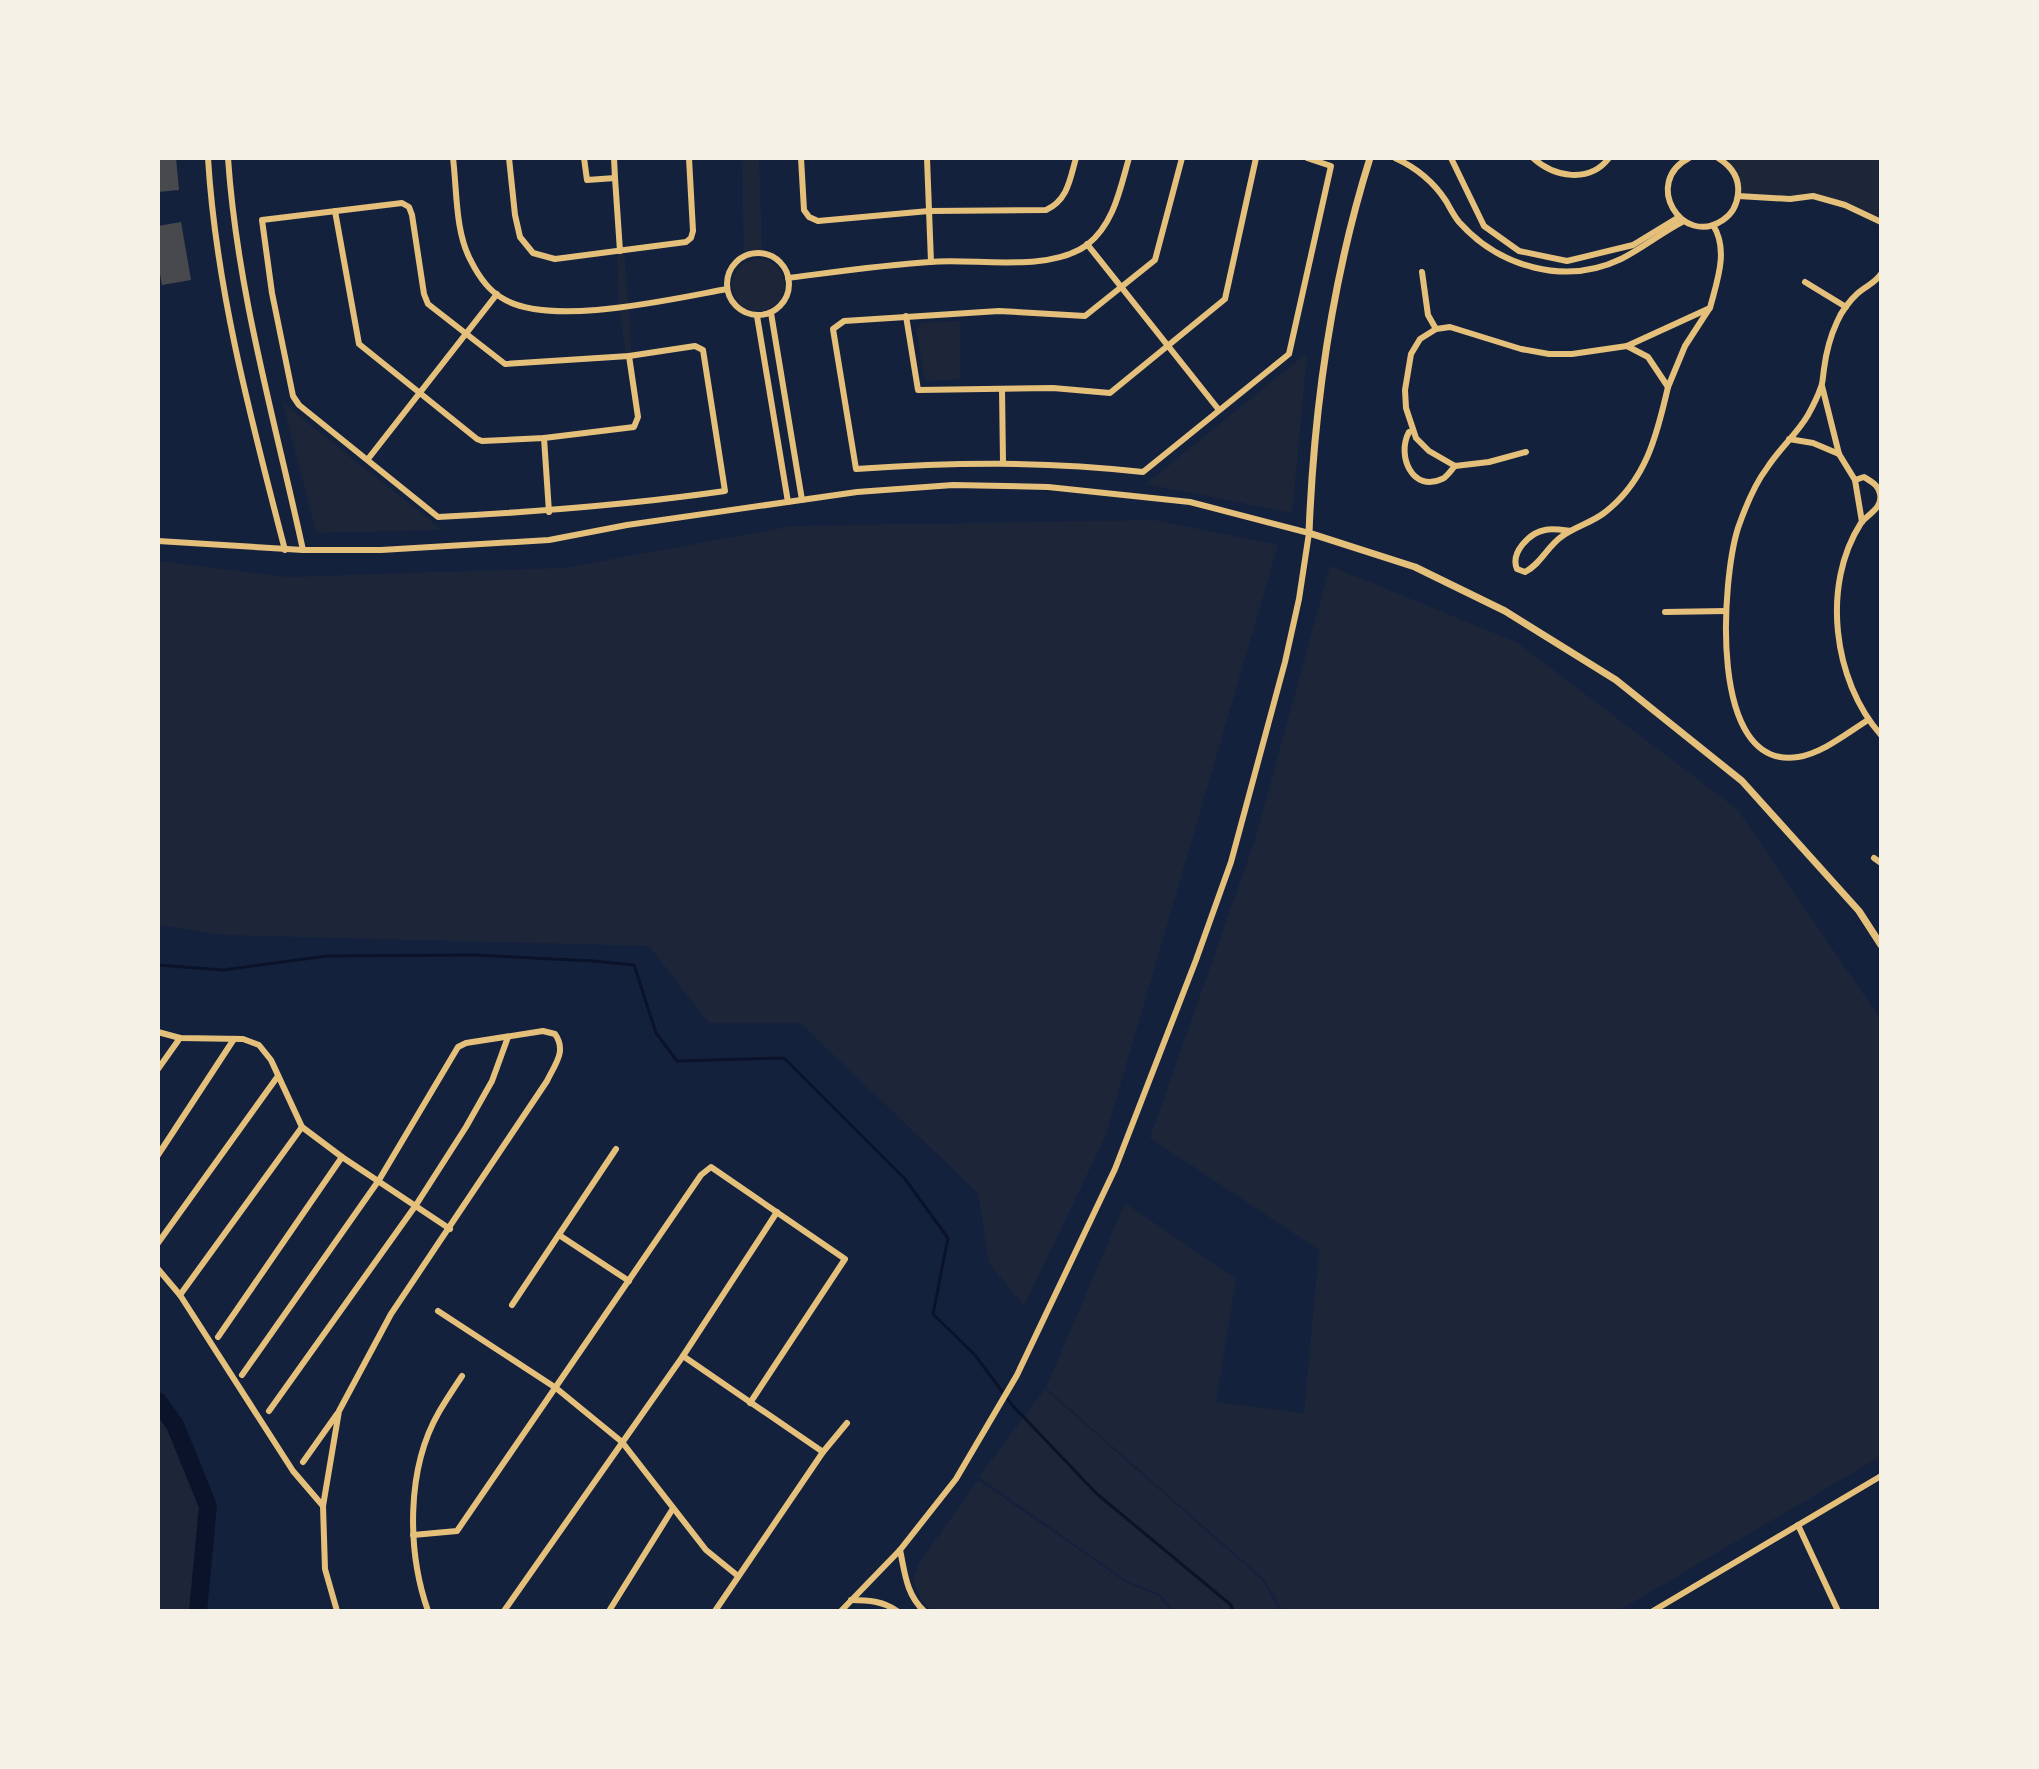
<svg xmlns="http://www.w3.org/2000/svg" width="2039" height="1769" viewBox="0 0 2039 1769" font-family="Montserrat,sans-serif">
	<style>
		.green { fill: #1d2539 }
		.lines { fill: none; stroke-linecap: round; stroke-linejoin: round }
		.stream { stroke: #0b132b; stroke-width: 3 }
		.river { stroke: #0b132b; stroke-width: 18 }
		.building { fill: #48494c }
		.minor { stroke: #e5c07b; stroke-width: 6 }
		.tertiary { stroke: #e5c07b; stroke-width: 7 }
	</style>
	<rect width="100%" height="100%" fill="#14213d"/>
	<g class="green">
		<path d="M742,158H759L762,253L744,256Z"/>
		<path d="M1718,158H1881V222L1814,196L1790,199L1738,196L1735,174Z"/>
		<path d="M624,250L632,355L626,356L619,306L617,251Z"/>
		<circle cx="758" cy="285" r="26"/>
		<path d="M960,321V379L928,381L924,377L916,329L922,323Z"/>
		<path d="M1307,353L1292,513L1146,484Z"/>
		<path d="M283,403L442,530L316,533Z"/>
		<path d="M1154,520L1278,545L1105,1137L1024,1306L989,1263L978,1193L800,1023H709L649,946L223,935L158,925V561L288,577L564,568L793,526Z"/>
		<path d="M1330,566L1516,642L1737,809L1881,1020V1456L1618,1611H1283L1264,1579L1046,1388L1125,1203L1236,1279L1216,1402L1304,1413L1319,1250L1150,1138L1255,840Z"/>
		<path d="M1045,1389L1262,1580L1280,1611H1173L1160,1594L1127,1581L979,1477Z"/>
		<path d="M158,1401L175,1425L208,1506L198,1611H158Z"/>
		<path d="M978,1480L1127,1583L1159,1596L1170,1611H934L921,1600L913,1579L920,1562Z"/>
	</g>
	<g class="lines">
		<path class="stream" d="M158,965L223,970L327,956L474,955L593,961L634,965L656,1033L677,1061L784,1058L905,1179L948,1238L933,1314L975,1355L1012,1405L1097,1494L1231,1605L1233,1611"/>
		<path class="river" d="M158,1401L175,1425L208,1506L198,1611"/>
	</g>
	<g class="building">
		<path d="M158,158H176L179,190L158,192Z"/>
		<path d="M181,222L191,280L162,285L158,263V226Z"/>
	</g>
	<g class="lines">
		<g class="minor">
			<path d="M208,158C216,290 252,423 285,550"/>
			<path d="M228,158C237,291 275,421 303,550"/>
			<path d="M453,158C457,190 455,232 471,261C478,275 488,290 502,298C549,328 672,299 727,289"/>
			<path d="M509,158L515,215L520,237L533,253L555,259L686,242L691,238L693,231L689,158"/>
			<path d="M584,158L587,180L615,178L620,251"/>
			<path d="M614,158L615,178"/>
			<path d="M801,158L804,210L809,217L818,221L929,211L1046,210C1068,200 1070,179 1076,158"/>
			<path d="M927,158L931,262"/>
			<path d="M1182,158L1155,260L1085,316L999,311L844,321L833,329L856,469C955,462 1044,461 1143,472L1289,354L1331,166L1307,158"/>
			<path d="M1395,158C1417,168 1433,181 1446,201C1450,208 1454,216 1459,222C1499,267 1565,286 1621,259C1643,248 1662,232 1684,221"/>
			<path d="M1451,158L1484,226L1519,251L1567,261L1633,245L1679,217"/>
			<path d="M1533,158C1554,177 1589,184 1609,158"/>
			<path d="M1689,158C1642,182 1682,248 1723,220C1732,214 1737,204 1738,194C1740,177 1731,166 1718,158"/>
			<path d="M1738,196L1790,199L1813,196L1845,205L1881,222"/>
			<path d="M402,203L409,207L412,215L424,294L428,304L505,364L629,356L695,346L703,350L725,491C629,505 535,512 438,517L299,405L293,396L272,293L262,220Z"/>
			<path d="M335,211L359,344L477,439L482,441L544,438L634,427L638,417L629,356"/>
			<path d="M1087,244L1219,410"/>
			<circle cx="758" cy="284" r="31"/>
			<path d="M1422,272L1428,315L1436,329"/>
			<path d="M788,278C835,272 883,265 930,262C976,258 1048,273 1087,245C1114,224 1120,189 1129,158"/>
			<path d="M1805,282L1846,307"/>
			<path d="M771,313L802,500"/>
			<path d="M757,316L788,502"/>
			<path d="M906,316L918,390L1053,388L1110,393L1225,299L1256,158"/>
			<path d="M1627,346L1648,357L1668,387L1685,346L1709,309"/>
			<path d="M1822,386L1839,454L1855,480L1862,522"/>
			<path d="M1002,389L1003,462"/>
			<path d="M1412,431L1409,432C1396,456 1413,493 1442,479C1447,477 1451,470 1455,466"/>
			<path d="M544,438L549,512"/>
			<path d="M1789,439L1813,443L1839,454"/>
			<path d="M1526,452L1489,462L1455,466L1429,451L1416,438L1406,408L1405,390L1411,354L1420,339L1436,329L1450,327L1521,349L1549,354H1572L1627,346L1710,308C1717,281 1729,250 1713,225"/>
			<path d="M368,459L497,294"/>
			<path d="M1855,480L1864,477C1870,481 1879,485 1880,494C1883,508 1868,514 1861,523C1821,585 1833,681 1881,735"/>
			<path d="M1571,531C1563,530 1552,528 1545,530C1529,533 1510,553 1517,569L1525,572C1541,564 1547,547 1561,537C1574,527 1591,523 1604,513C1646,481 1657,435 1668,387"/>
			<path d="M158,541L303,550H381L549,540L627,525L857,492L953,485L1048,487L1190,502L1309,533L1299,599L1285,662L1231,862L1196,960L1115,1169L1017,1375L956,1479L900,1550L841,1611"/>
			<path d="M1665,612L1726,611"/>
			<path d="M1868,720C1847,733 1823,753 1798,757C1707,771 1722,579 1738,528C1745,508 1754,485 1767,468C1779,449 1797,434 1808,415C1813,406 1818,396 1821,387C1823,382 1823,375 1824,369C1826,353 1830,337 1837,322C1841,312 1850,300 1858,293C1867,285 1874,284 1881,274"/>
			<path d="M1874,858L1881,863"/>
			<path d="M158,1032L180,1038L243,1039L259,1045L271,1060L302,1127L342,1157"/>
			<path d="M158,1069L180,1038"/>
			<path d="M158,1155L234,1039"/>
			<path d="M559,1235L629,1281"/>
			<path d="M158,1243L278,1076"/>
			<path d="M158,1269L180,1295L293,1471L323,1506"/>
			<path d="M180,1295L302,1127"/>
			<path d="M512,1305L616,1149"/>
			<path d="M438,1311L556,1388L622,1442L706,1550L738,1576"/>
			<path d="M218,1337L342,1157L450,1229"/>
			<path d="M683,1356L823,1452"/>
			<path d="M242,1375L379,1180L458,1047L466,1043L543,1031L555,1034C567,1051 555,1064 547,1081L391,1314L339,1411L323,1506L325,1569L337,1611"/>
			<path d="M269,1411L416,1205L466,1127L492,1081L508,1037"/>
			<path d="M303,1462L337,1414"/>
			<path d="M1798,1525L1838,1611"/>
			<path d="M413,1535L457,1531L701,1175L711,1167L845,1259L750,1403"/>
			<path d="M900,1550C905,1573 906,1594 924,1611"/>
			<path d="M851,1600C868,1600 883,1601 897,1611"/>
			<path d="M428,1611C407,1551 406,1469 439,1412C446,1400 454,1388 462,1376"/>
			<path d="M504,1611L683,1356L777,1212"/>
			<path d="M609,1611L672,1510"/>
			<path d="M715,1611L823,1452L847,1423"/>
			<path d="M1653,1611L1881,1476"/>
		</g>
		<path class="tertiary" d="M1370,158C1332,279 1314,407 1309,533L1415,567L1505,611L1616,680L1742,781L1859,911L1881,945"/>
	</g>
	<rect width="2039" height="1769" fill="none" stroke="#f6f1e7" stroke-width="320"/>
</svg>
